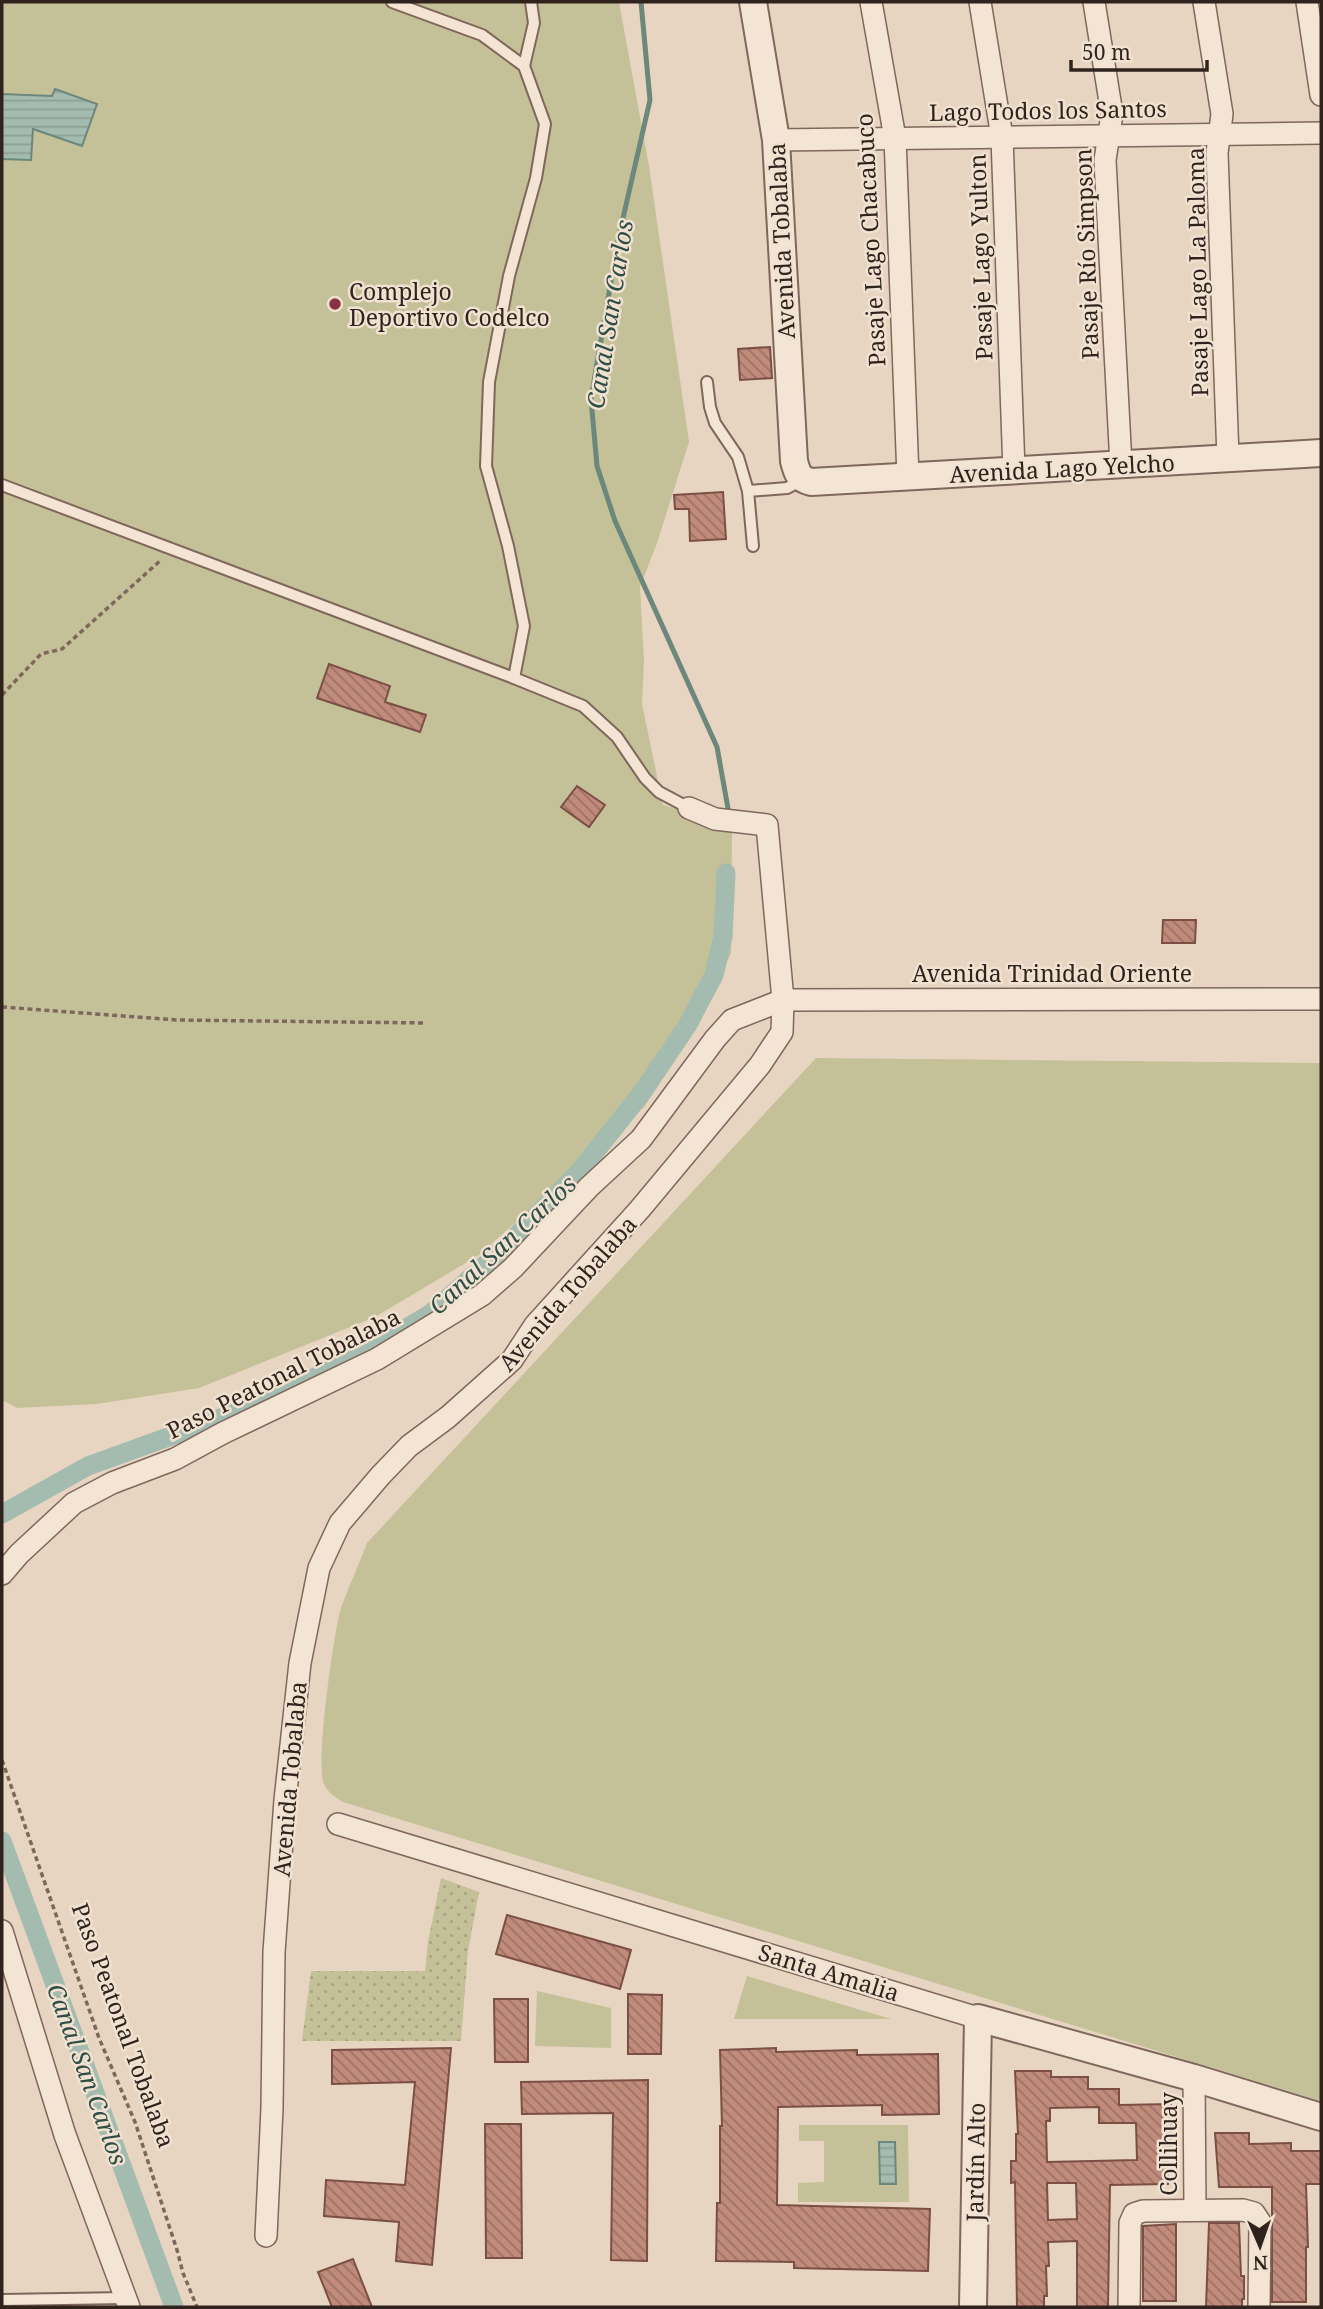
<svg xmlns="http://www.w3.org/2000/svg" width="1323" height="2309" viewBox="0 0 1323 2309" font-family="'Noto Serif',serif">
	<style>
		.grass { fill: #c4c098 }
		.park { fill: url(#park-dots) }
		.water { fill: url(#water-rules); stroke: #6c877b; stroke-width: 2 }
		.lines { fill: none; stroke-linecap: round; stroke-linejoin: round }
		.stream { stroke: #6c877b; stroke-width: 5 }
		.canal { stroke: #a4bbaf; stroke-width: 19 }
		.building { fill: url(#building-back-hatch); stroke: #7b4f44; stroke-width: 2; fill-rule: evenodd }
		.service-casing { stroke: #7f675b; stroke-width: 14 }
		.minor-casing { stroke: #7f675b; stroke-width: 24 }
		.tertiary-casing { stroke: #7f675b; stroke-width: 30 }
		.path { stroke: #7f675b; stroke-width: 3.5; stroke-dasharray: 5 3.5; stroke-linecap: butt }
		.service { stroke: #f3e4d4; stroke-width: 10 }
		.minor { stroke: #f3e4d4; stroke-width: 21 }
		.tertiary { stroke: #f3e4d4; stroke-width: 26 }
		.poi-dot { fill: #863344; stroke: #f0e1d0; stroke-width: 2.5 }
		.labels { text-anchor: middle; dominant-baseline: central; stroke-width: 5; stroke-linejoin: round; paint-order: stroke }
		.street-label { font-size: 23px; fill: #30231e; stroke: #f0e1d0 }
		.poi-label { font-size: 23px; fill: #30231e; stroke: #f0e1d0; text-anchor: start }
		.water-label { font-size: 24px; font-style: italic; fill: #2f4e46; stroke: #f0e1d0 }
	</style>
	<defs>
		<pattern id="park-dots" width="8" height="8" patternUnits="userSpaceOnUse" patternTransform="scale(1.75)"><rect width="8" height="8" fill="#c4c098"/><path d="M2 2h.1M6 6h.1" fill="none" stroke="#a9a583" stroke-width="1.8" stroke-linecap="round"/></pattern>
		<pattern id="water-rules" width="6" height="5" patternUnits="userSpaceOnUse" patternTransform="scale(1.75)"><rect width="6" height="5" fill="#a4bbaf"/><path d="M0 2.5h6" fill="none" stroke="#8ea096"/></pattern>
		<pattern id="building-back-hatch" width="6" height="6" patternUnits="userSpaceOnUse" patternTransform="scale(1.75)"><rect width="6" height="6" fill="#c18b7c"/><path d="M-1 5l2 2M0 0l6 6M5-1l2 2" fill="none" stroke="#9d7165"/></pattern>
	</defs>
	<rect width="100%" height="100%" fill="#e7d5c2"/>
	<g class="grass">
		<path d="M2,2H619L649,166L689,442L657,543L640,587L644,660L642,704L663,805L732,826L731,953L698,1026L644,1107L479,1255L375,1317L199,1388L97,1404L17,1408L2,1400Z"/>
		<path d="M816,1058L1321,1063V2101L343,1802C335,1797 328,1793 324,1784C315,1766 334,1630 341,1608C349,1586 359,1564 367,1543Z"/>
		<path d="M747,1976L891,2019H734Z"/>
		<path d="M537,1991L611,2008V2048L535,2046Z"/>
		<path d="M799,2125H908L909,2202H798V2183L824,2182V2141H799Z"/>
	</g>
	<path class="park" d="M441,1878L479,1892L468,1951L461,2041H302L311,1971H425L428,1942Z"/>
	<g class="water">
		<path d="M55,89L97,104L82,146L33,129L31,160L2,159V94L52,96Z"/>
		<path d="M879,2142H895L896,2184H880Z"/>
	</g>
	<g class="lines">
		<path class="stream" d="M641,2L650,100L618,240L591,399L597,466L615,521L717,747L729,814"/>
		<g class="canal">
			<path d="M2,1514L88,1466L251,1407L360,1356L430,1314L508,1244L579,1172L641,1094L687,1026L714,975L723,937L726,873"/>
			<path d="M2,1841L174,2307"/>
		</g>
	</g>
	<g class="building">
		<path d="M770,347L772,378L740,380L738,349Z"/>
		<path d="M723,492L726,539L690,541L689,509H675L674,495Z"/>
		<path d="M329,664L390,686L385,702L426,715L420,732L317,698Z"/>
		<path d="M577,786L605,805L589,827L561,807Z"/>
		<path d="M1163,920H1196L1195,943H1162Z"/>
		<path d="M507,1915L631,1950L620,1989L496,1954Z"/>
		<path d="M628,1994L662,1995L661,2054H628Z"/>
		<path d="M494,1999H528V2062H495Z"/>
		<path d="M451,2048L432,2265L396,2261L399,2222L324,2216L326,2180L405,2185L415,2082L332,2084V2050Z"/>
		<path d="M776,2048V2052L857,2050V2055L938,2054L939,2114L882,2115V2105L778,2107L777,2205L930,2209L928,2271L794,2268V2262L716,2261L717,2203H720V2126H722L720,2050Z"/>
		<path d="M1015,2071H1051V2077H1088V2089H1119V2105L1171,2104V2154H1167L1168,2184L1110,2185L1108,2307H1077V2241L1048,2242L1049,2266H1046L1047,2296H1044V2307H1017L1015,2182L1011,2183V2161H1016V2134H1018ZM1099,2107V2123H1136L1137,2160L1047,2162L1046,2121H1050V2108ZM1047,2183H1076L1077,2219L1048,2220Z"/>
		<path d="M648,2080L647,2261L611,2260L613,2113L522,2114L521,2082Z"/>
		<path d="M485,2124H521L522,2258H486Z"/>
		<path d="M1215,2133H1249V2144L1291,2143V2151H1321V2184H1306L1308,2247H1306V2302H1272V2187H1219Z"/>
		<path d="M1209,2223H1239L1241,2276H1244V2299H1242V2307H1206Z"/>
		<path d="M1176,2224V2301H1143V2226Z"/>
		<path d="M353,2259L372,2307H332L318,2272Z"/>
	</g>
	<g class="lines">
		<defs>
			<g id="service">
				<path d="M392,2L482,35L524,66L545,124L536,178L509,276L489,382L486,466L508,546L524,626L514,678"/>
				<path d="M524,66L534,23L531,2"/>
				<path d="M707,382L710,407L715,423L738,457L748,491"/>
				<path d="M2,485L514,678L583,706L617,737L645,778L659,792L689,808"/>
				<path d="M753,546L748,491L787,488L802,480"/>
				<path d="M2,2300L125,2298"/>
			</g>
			<g id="minor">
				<path d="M871,2L895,138L908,477"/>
				<path d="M980,2L1002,137L1014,471"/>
				<path d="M1094,2L1112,114L1105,160L1121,465"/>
				<path d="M1204,2L1222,114L1217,153L1228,458"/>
				<path d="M1307,2L1321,95"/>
				<path d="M776,140L1321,133"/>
				<path d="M2,1574L19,1554L74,1503L112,1483L175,1459L223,1433L377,1359L482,1295L513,1268L589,1187L641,1139L715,1039L732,1020L783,1000L1321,999"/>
				<path d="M338,1824L978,2018"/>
				<path d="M2,1931L65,2135L129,2307"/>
				<path d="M1194,2078L1195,2210"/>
				<path d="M266,2236L272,2108L274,1952L285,1800L300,1663L319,1568L340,1523L381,1475L409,1446L448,1417L512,1360L535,1325L640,1209L760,1065L782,1032L783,1000L767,825L715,819L689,808"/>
				<path d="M1129,2307L1130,2223L1134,2214L1143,2211L1243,2210L1254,2213L1260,2222L1259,2307"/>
			</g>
			<g id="tertiary">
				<path d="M753,2L776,140L794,461C797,473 799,479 811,482L1321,453"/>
				<path d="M973,2307L978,2018L1194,2078L1321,2117"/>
			</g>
		</defs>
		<use href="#service" class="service-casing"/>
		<use href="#minor" class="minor-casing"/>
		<use href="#tertiary" class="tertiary-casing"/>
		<g class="path">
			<path d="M2,695L41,654L62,649L161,560"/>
			<path d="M2,1007L178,1020L425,1023"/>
			<path d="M2,1760L99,2038L135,2122L177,2250L183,2273L197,2307"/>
		</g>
		<use href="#service" class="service"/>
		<use href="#minor" class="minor"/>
		<use href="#tertiary" class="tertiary"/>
	</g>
	<circle class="poi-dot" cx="335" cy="304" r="7"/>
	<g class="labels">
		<g class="street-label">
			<text transform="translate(1048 110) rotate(-1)">Lago Todos los Santos</text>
			<text transform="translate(870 240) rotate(-93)">Pasaje Lago Chacabuco</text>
			<text transform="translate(781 241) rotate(-93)">Avenida Tobalaba</text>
			<text transform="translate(1086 254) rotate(-92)">Pasaje Río Simpson</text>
			<text transform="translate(980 257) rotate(-92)">Pasaje Lago Yulton</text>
			<text transform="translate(1197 272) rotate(-91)">Pasaje Lago La Paloma</text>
			<text transform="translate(1062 468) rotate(-3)">Avenida Lago Yelcho</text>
			<text x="1052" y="973">Avenida Trinidad Oriente</text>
			<text transform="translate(567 1293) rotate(-49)">Avenida Tobalaba</text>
			<text transform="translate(283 1373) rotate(-27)">Paso Peatonal Tobalaba</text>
			<text transform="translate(289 1779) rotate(-85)">Avenida Tobalaba</text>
			<text transform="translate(829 1972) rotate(17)">Santa Amalia</text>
			<text transform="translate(124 2025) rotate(70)">Paso Peatonal Tobalaba</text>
			<text transform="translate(1168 2144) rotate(-90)">Collihuay</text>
			<text transform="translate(975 2162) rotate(-89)">Jardín Alto</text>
		</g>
		<g class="poi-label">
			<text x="349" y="291">Complejo<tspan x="349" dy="26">Deportivo Codelco</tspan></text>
		</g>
		<g class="water-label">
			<text transform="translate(609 314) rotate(-81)">Canal San Carlos</text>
			<text transform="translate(502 1244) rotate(-43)">Canal San Carlos</text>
			<text transform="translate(88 2074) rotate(70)">Canal San Carlos</text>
		</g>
	</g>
	<rect width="1323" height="2309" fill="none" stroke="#30231e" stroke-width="7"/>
	<g transform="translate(1260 2246) rotate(178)" stroke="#f0e1d0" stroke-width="5" paint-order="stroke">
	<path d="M0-5L12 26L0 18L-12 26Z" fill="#30231e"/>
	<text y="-10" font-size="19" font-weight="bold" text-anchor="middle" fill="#30231e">N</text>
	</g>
	<path d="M1071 60v10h136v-10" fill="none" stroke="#30231e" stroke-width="3.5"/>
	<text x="1082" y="60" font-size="21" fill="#30231e" stroke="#f0e1d0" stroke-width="5" paint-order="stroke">50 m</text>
</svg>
